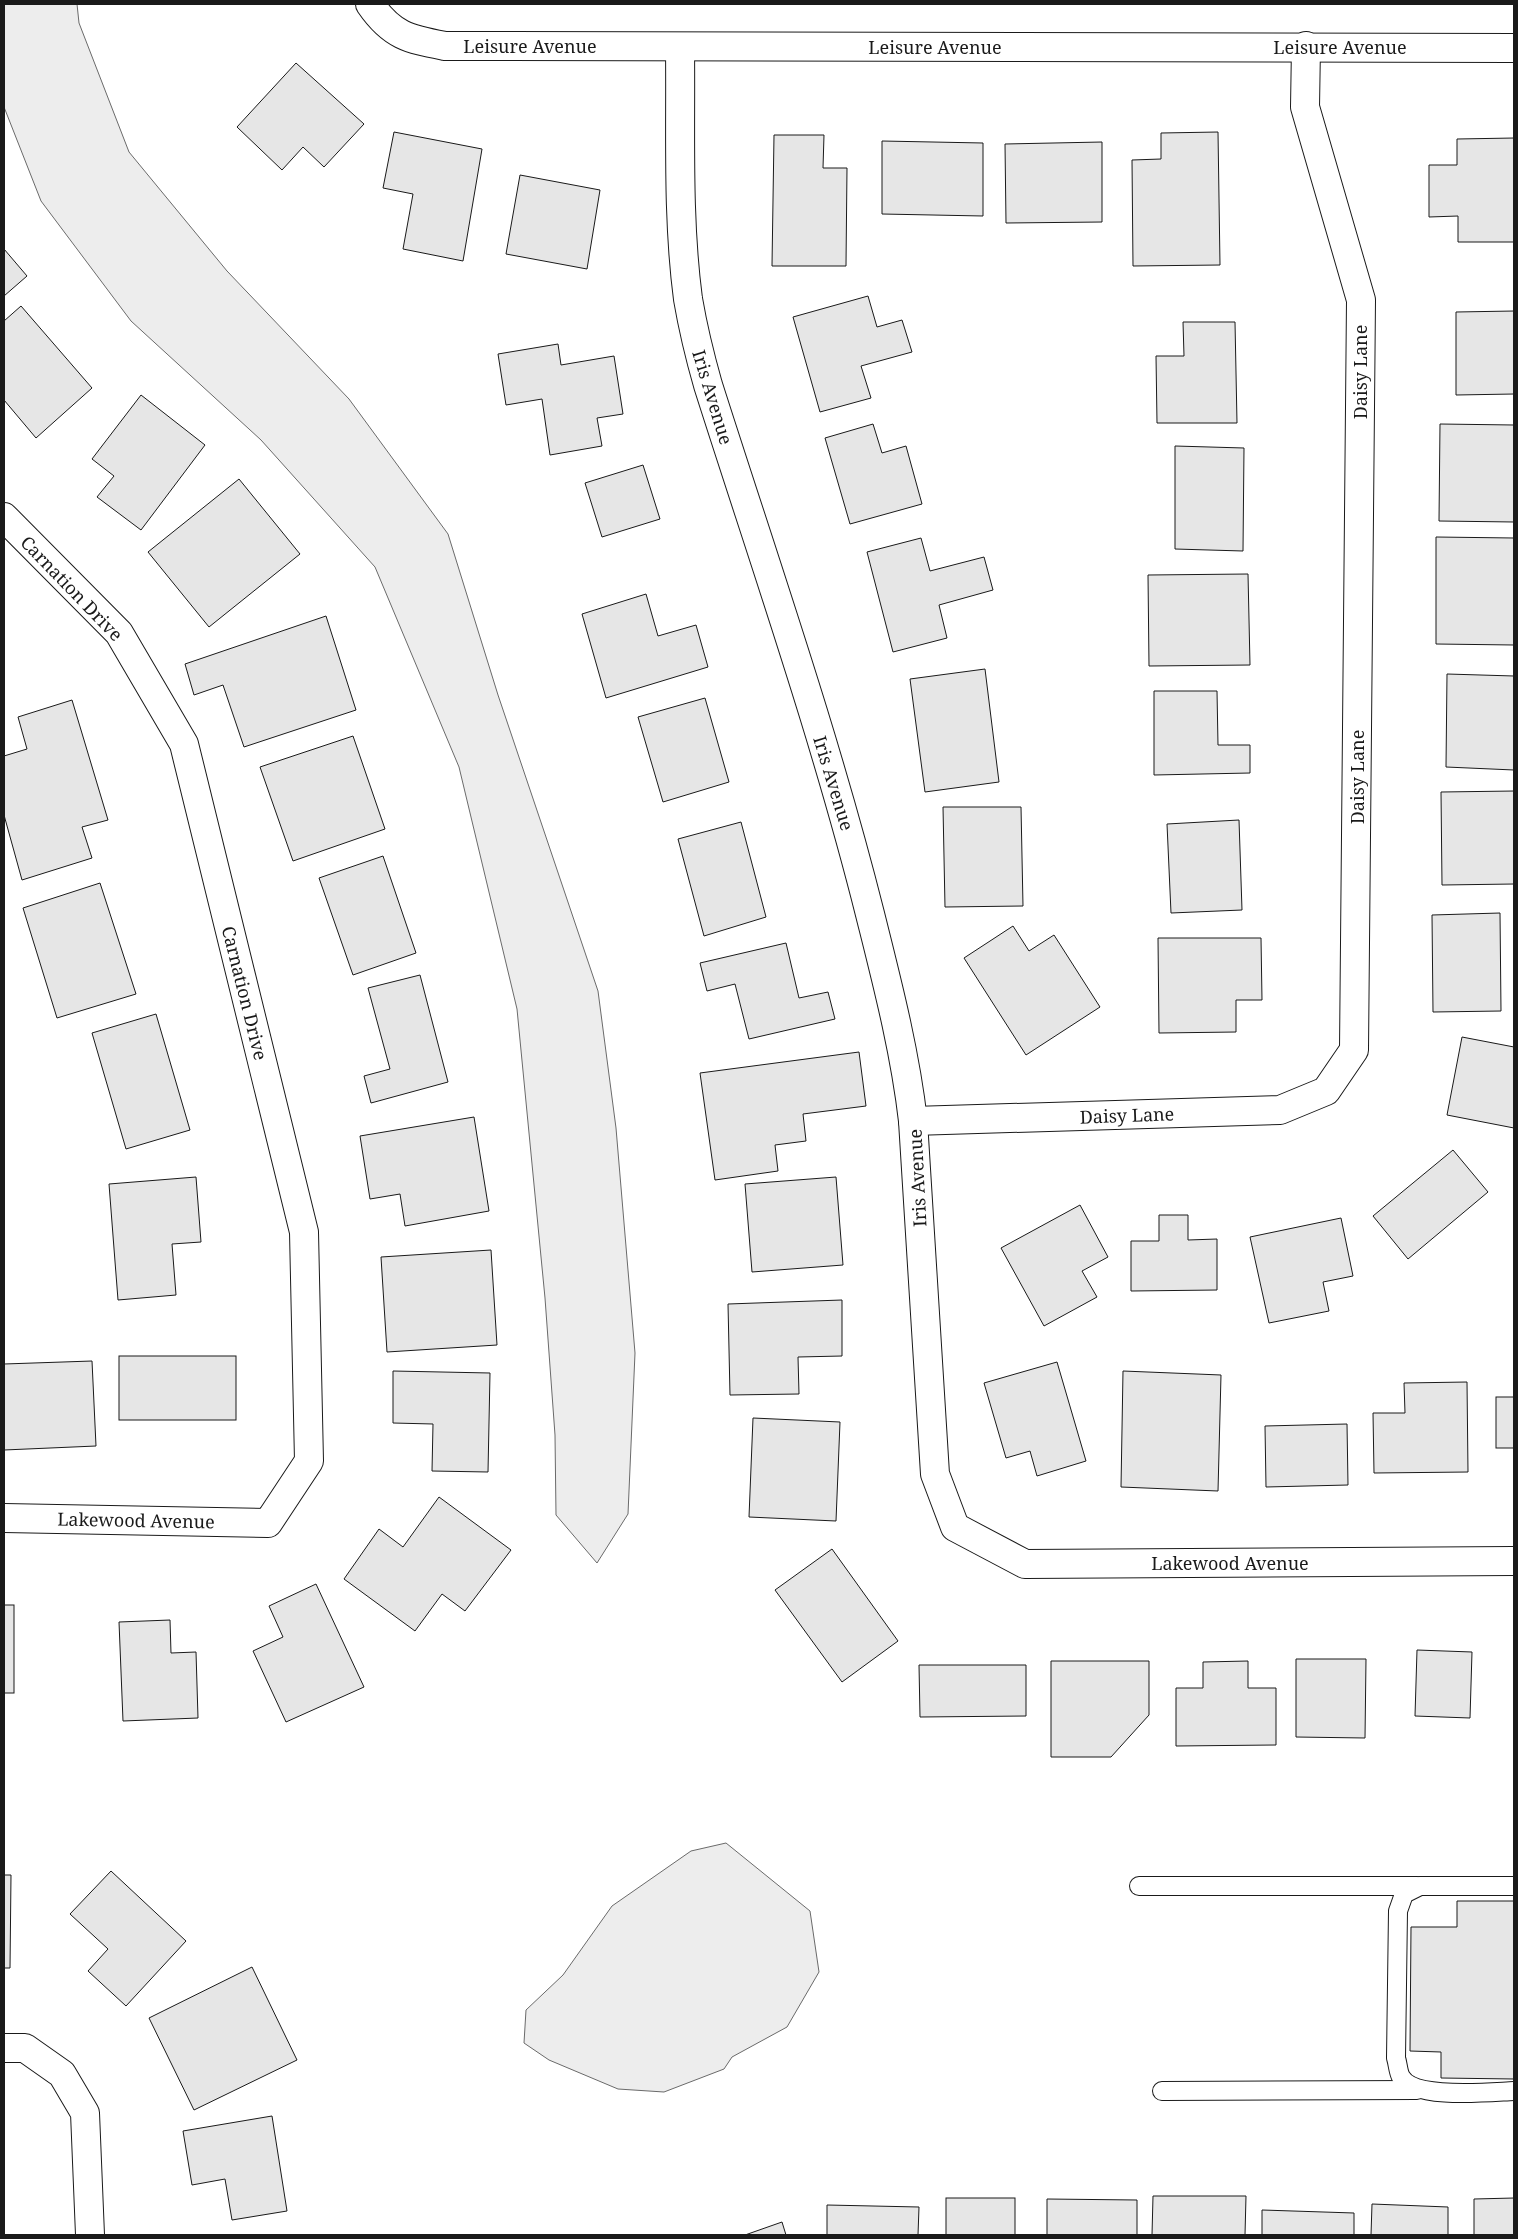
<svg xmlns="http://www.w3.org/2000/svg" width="1518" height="2239" viewBox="0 0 1518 2239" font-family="'Noto Serif',serif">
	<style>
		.built { fill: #ededed; stroke: #6a6a6a }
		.building { fill: #e6e6e6; stroke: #1a1a1a }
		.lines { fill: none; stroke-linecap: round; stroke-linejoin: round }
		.service-casing { stroke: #1a1a1a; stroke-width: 20 }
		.minor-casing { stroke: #1a1a1a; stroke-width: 30 }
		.service { stroke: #fff; stroke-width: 18 }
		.minor { stroke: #fff; stroke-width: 28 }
		.labels { text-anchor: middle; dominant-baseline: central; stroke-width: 4; stroke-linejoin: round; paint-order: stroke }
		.street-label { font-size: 18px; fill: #1a1a1a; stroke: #fff }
	</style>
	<rect width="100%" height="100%" fill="#fff"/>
	<g class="built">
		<path d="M4,4H77L79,23L129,152L227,271L349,399L448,534L498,695L598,991L616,1128L635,1353L628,1514L597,1563L556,1515L555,1435L545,1298L517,1009L459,767L375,567L261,440L131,321L41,201L4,107Z"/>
		<path d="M726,1843L810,1911L819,1972L787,2027L732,2057L724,2069L664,2092L618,2089L549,2060L524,2043L526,2010L563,1975L612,1906L691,1851Z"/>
	</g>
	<g class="building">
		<path d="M296,63L364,124L324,167L303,147L282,170L237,127Z"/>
		<path d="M394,132L482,149L463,261L403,249L413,194L383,188Z"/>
		<path d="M1218,132L1220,265L1133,266L1132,160L1161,159V133Z"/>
		<path d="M774,135H824L823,168H847L846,266H772Z"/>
		<path d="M1514,138V242H1458V216L1429,217V165H1457V139Z"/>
		<path d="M882,141L983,143V216L882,214Z"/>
		<path d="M1102,142V222L1006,223L1005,144Z"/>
		<path d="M520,175L600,190L587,269L506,254Z"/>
		<path d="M4,249L27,276L4,296Z"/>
		<path d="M868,296L877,327L902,320L912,352L861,366L871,398L820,412L793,317Z"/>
		<path d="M21,306L92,388L36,438L4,400V321Z"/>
		<path d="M1514,311V394L1456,395V312Z"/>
		<path d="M1183,322H1235L1237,423H1157L1156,356H1184Z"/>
		<path d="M558,344L561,365L614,356L623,414L597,418L602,446L550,455L542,399L506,405L498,354Z"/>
		<path d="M141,395L205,445L141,530L97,497L114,476L92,459Z"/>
		<path d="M873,424L882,453L906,446L922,504L850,524L825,438Z"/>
		<path d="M1440,424L1514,425V522L1439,521Z"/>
		<path d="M1175,446L1244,448L1243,551L1175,549Z"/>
		<path d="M643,465L660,519L602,537L585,483Z"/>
		<path d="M239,479L300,554L209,627L148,552Z"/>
		<path d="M1436,537L1514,538V645L1436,644Z"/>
		<path d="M921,538L930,571L984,557L993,590L939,605L947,638L893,652L867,552Z"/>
		<path d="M1248,574L1250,665L1149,666L1148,575Z"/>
		<path d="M646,594L658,636L696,625L708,667L606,698L582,614Z"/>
		<path d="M326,616L356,710L244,747L223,685L194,695L185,664Z"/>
		<path d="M985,669L999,782L925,792L910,679Z"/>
		<path d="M1447,674L1514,676V770L1446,767Z"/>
		<path d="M1154,691H1217L1218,745H1250V773L1154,775Z"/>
		<path d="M705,698L729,782L663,802L638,717Z"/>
		<path d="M72,700L108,820L82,827L92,858L22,880L4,815V756L27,749L18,717Z"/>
		<path d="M353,736L385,829L293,861L260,767Z"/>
		<path d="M1514,791V884L1442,885L1441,792Z"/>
		<path d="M943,807H1021L1023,906L945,907Z"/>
		<path d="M1239,820L1242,910L1171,913L1167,824Z"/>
		<path d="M741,822L766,917L704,936L678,839Z"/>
		<path d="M383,856L416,953L353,975L319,878Z"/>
		<path d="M100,883L136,994L57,1018L23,908Z"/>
		<path d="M1500,913L1501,1011L1433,1012L1432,915Z"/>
		<path d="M1013,926L1029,951L1054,935L1100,1007L1026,1055L964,958Z"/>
		<path d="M1158,938H1261L1262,1000H1236V1032L1159,1033Z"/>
		<path d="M786,943L799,998L828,992L835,1019L749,1039L735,984L707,991L700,963Z"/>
		<path d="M420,975L448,1082L371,1103L364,1076L390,1069L368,988Z"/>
		<path d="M156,1014L190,1130L126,1149L92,1033Z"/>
		<path d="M1462,1037L1514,1047V1128L1447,1115Z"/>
		<path d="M859,1052L866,1106L803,1114L806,1141L775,1145L778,1171L715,1180L700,1073Z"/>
		<path d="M474,1117L489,1211L405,1226L400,1194L370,1199L360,1136Z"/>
		<path d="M1453,1150L1488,1192L1408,1259L1373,1216Z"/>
		<path d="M196,1177L201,1242L172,1244L176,1295L118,1300L109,1184Z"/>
		<path d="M836,1177L843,1265L752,1272L745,1184Z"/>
		<path d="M1080,1205L1108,1257L1082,1271L1097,1297L1044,1326L1001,1248Z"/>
		<path d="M1159,1215H1188V1240L1217,1239V1290L1131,1291V1241H1159Z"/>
		<path d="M1341,1218L1353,1276L1323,1282L1329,1311L1269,1323L1250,1237Z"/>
		<path d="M491,1250L497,1345L387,1352L381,1257Z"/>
		<path d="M842,1300V1356L798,1357L799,1394L730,1395L728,1304Z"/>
		<rect x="119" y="1356" width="117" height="64"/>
		<path d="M92,1361L96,1446L4,1450V1364Z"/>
		<path d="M1057,1362L1086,1461L1037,1476L1030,1451L1006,1458L984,1383Z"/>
		<path d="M393,1371L490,1373L488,1472L432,1471L433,1424L393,1423Z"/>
		<path d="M1123,1371L1221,1375L1218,1491L1121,1487Z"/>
		<path d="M1467,1382L1468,1472L1374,1473L1373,1413H1405L1404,1383Z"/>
		<rect x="1496" y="1397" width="18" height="51"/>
		<path d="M753,1418L840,1422L836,1521L749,1517Z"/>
		<path d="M1347,1424L1348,1485L1266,1487L1265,1426Z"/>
		<path d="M439,1497L511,1550L465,1611L442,1594L415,1631L344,1579L379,1529L403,1547Z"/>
		<path d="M832,1549L898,1641L842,1682L775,1590Z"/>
		<path d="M316,1584L364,1687L286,1722L253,1651L283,1637L269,1606Z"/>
		<rect x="4" y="1605" width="10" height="88"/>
		<path d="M170,1620L171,1653L196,1652L198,1718L123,1721L119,1622Z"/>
		<path d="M1417,1650L1472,1652L1470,1718L1415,1716Z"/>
		<path d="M1296,1659H1366L1365,1738L1296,1737Z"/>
		<path d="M1051,1661H1149V1715L1111,1757H1051Z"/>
		<path d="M1248,1661V1688H1276V1745L1176,1746V1688H1203V1662Z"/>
		<path d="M919,1665H1026V1716L920,1717Z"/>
		<path d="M111,1871L186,1941L126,2006L88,1971L108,1949L70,1914Z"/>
		<path d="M4,1875H11L10,1968H4Z"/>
		<path d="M1457,1901H1514V2079L1441,2078V2052L1410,2051L1411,1927H1457Z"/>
		<path d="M252,1967L297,2060L194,2110L149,2018Z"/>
		<path d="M272,2116L287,2211L232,2220L225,2179L192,2185L183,2131Z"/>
		<path d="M1153,2196H1246L1245,2235H1152Z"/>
		<rect x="946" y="2198" width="69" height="37"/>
		<path d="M1514,2198V2235H1474V2199Z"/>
		<path d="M1047,2199L1137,2200V2235H1047Z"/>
		<path d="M1372,2204L1448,2207V2235H1371Z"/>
		<path d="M827,2205L919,2207L918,2235H827Z"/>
		<path d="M1262,2210L1354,2213V2235H1262Z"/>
		<path d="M782,2222L786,2235H745Z"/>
	</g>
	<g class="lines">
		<defs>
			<g id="service">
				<path d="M1139,1886H1417"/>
				<path d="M1514,1886H1420L1404,1894L1398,1911L1396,2058C1398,2064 1398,2072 1401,2077C1414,2100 1490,2092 1514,2091"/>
				<path d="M1162,2091L1417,2090"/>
			</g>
			<g id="minor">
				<path d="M370,4C392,36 409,39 445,46L1514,48"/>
				<path d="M680,47C681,130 677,216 688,299C693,328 700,357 708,385C764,561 825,735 870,914C887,982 905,1051 913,1121L935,1474L955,1527L1025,1564L1514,1561"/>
				<path d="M4,517L119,633L184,744L304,1232L309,1461L268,1523L4,1518"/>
				<path d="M913,1121L1280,1110L1326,1091L1354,1050L1361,300L1305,107L1306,46"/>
				<path d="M4,2048H25L62,2074L85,2113L90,2235"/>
			</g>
		</defs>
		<use href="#service" class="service-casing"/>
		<use href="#minor" class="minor-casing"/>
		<use href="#service" class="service"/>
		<use href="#minor" class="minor"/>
	</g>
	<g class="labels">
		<g class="street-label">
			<text x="530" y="46">Leisure Avenue</text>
			<text x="935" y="47">Leisure Avenue</text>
			<text x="1340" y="47">Leisure Avenue</text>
			<text transform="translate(1360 372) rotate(-90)">Daisy Lane</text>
			<text transform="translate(713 397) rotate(73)">Iris Avenue</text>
			<text transform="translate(72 588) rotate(46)">Carnation Drive</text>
			<text transform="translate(1357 777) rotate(-90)">Daisy Lane</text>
			<text transform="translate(834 783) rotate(73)">Iris Avenue</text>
			<text transform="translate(245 993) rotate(76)">Carnation Drive</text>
			<text transform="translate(1127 1115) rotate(-2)">Daisy Lane</text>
			<text transform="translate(917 1178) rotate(-93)">Iris Avenue</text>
			<text transform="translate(136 1520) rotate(1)">Lakewood Avenue</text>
			<text x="1230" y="1563">Lakewood Avenue</text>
		</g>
	</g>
	<rect width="1518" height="2239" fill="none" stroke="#1a1a1a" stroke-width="10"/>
</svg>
